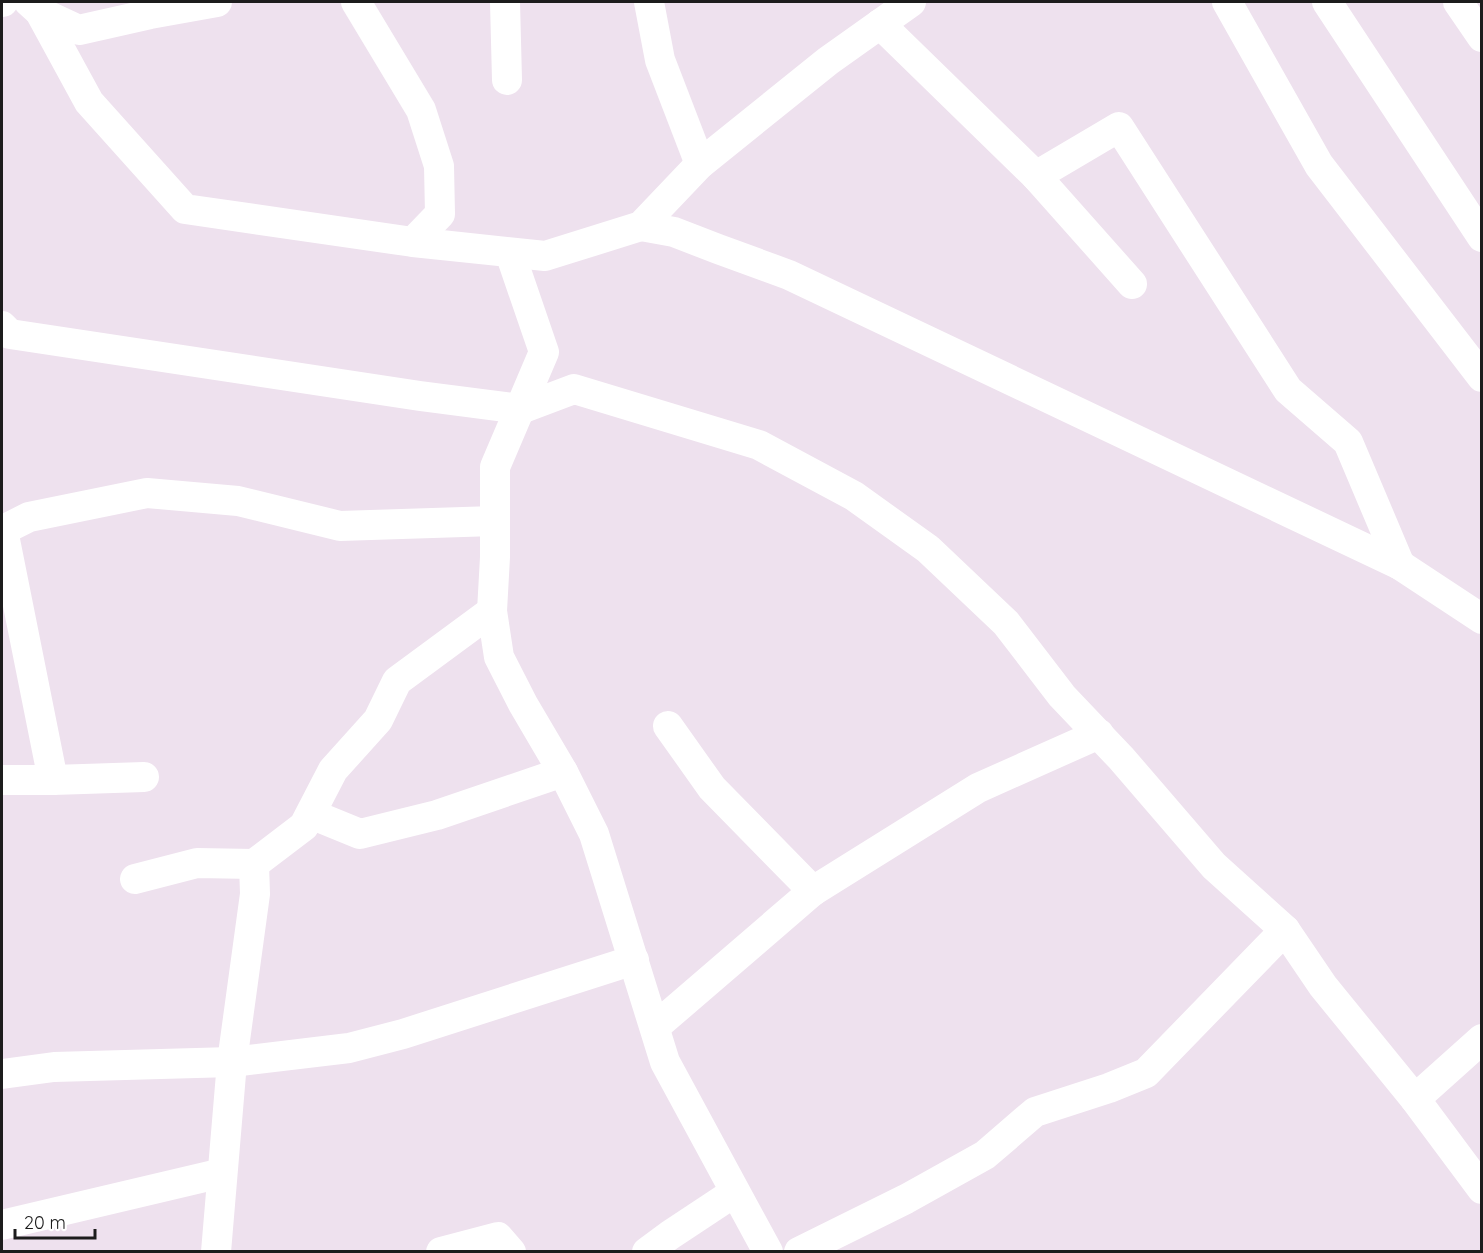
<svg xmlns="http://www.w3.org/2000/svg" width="1483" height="1253" viewBox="0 0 1483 1253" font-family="Quicksand,sans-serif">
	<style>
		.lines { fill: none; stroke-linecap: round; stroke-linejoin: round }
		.minor { stroke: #fff; stroke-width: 30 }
	</style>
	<rect width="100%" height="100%" fill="#eee1ee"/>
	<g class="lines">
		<g class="minor">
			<path d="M2,2H3"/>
			<path d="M29,2L40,12L89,102L185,209L413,242L545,256L641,226L700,164L828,61L911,2"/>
			<path d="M356,2L421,110L439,166L440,214L413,242"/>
			<path d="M505,2L507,80"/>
			<path d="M649,2L660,60L700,164"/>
			<path d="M1227,2L1319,165L1482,377"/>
			<path d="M1327,2L1482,237"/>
			<path d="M1458,2L1482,37"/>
			<path d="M40,12L79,30L150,14L217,2"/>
			<path d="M880,24L1036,176L1132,284"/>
			<path d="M1036,176L1119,127L1288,390L1348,442L1400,565"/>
			<path d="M641,226L674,232L718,249L789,275L1400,565L1482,619"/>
			<path d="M510,253L544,352L495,467V557L492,611L499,657L523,704L563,772L594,834L665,1062L768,1252"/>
			<path d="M2,326L10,334L420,396L521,409L574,389L759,445L854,496L928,549L1006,623L1062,696L1121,758L1214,866L1285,930L1323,986L1415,1099L1482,1189"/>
			<path d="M668,726L712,788L813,891"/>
			<path d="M2,780H53L144,777"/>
			<path d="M53,780L3,530L29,517L147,493L238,501L340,526L494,521"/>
			<path d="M311,814L360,834L437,815L563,772"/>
			<path d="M254,864L304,826L333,770L378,720L397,681L492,611"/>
			<path d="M135,879L197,863L254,864L255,894L232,1062L216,1252"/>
			<path d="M655,1027L813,891L978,788L1099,734"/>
			<path d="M2,1074L54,1067L232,1062L349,1048L403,1034L634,960"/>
			<path d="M1415,1099L1482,1039"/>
			<path d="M2,1225L222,1173"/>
			<path d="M441,1252L498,1237L511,1252"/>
			<path d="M647,1252L670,1235L735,1192"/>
			<path d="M799,1252L906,1199L985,1155L1035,1112L1109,1088L1146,1073L1285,930"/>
		</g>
	</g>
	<rect width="1483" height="1253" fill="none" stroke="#1c1c1c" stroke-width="6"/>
	<path d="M15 1229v9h80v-9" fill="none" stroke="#1c1c1c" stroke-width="3"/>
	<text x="24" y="1229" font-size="18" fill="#1c1c1c" stroke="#ffffff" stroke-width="4.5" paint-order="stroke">20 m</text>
</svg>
